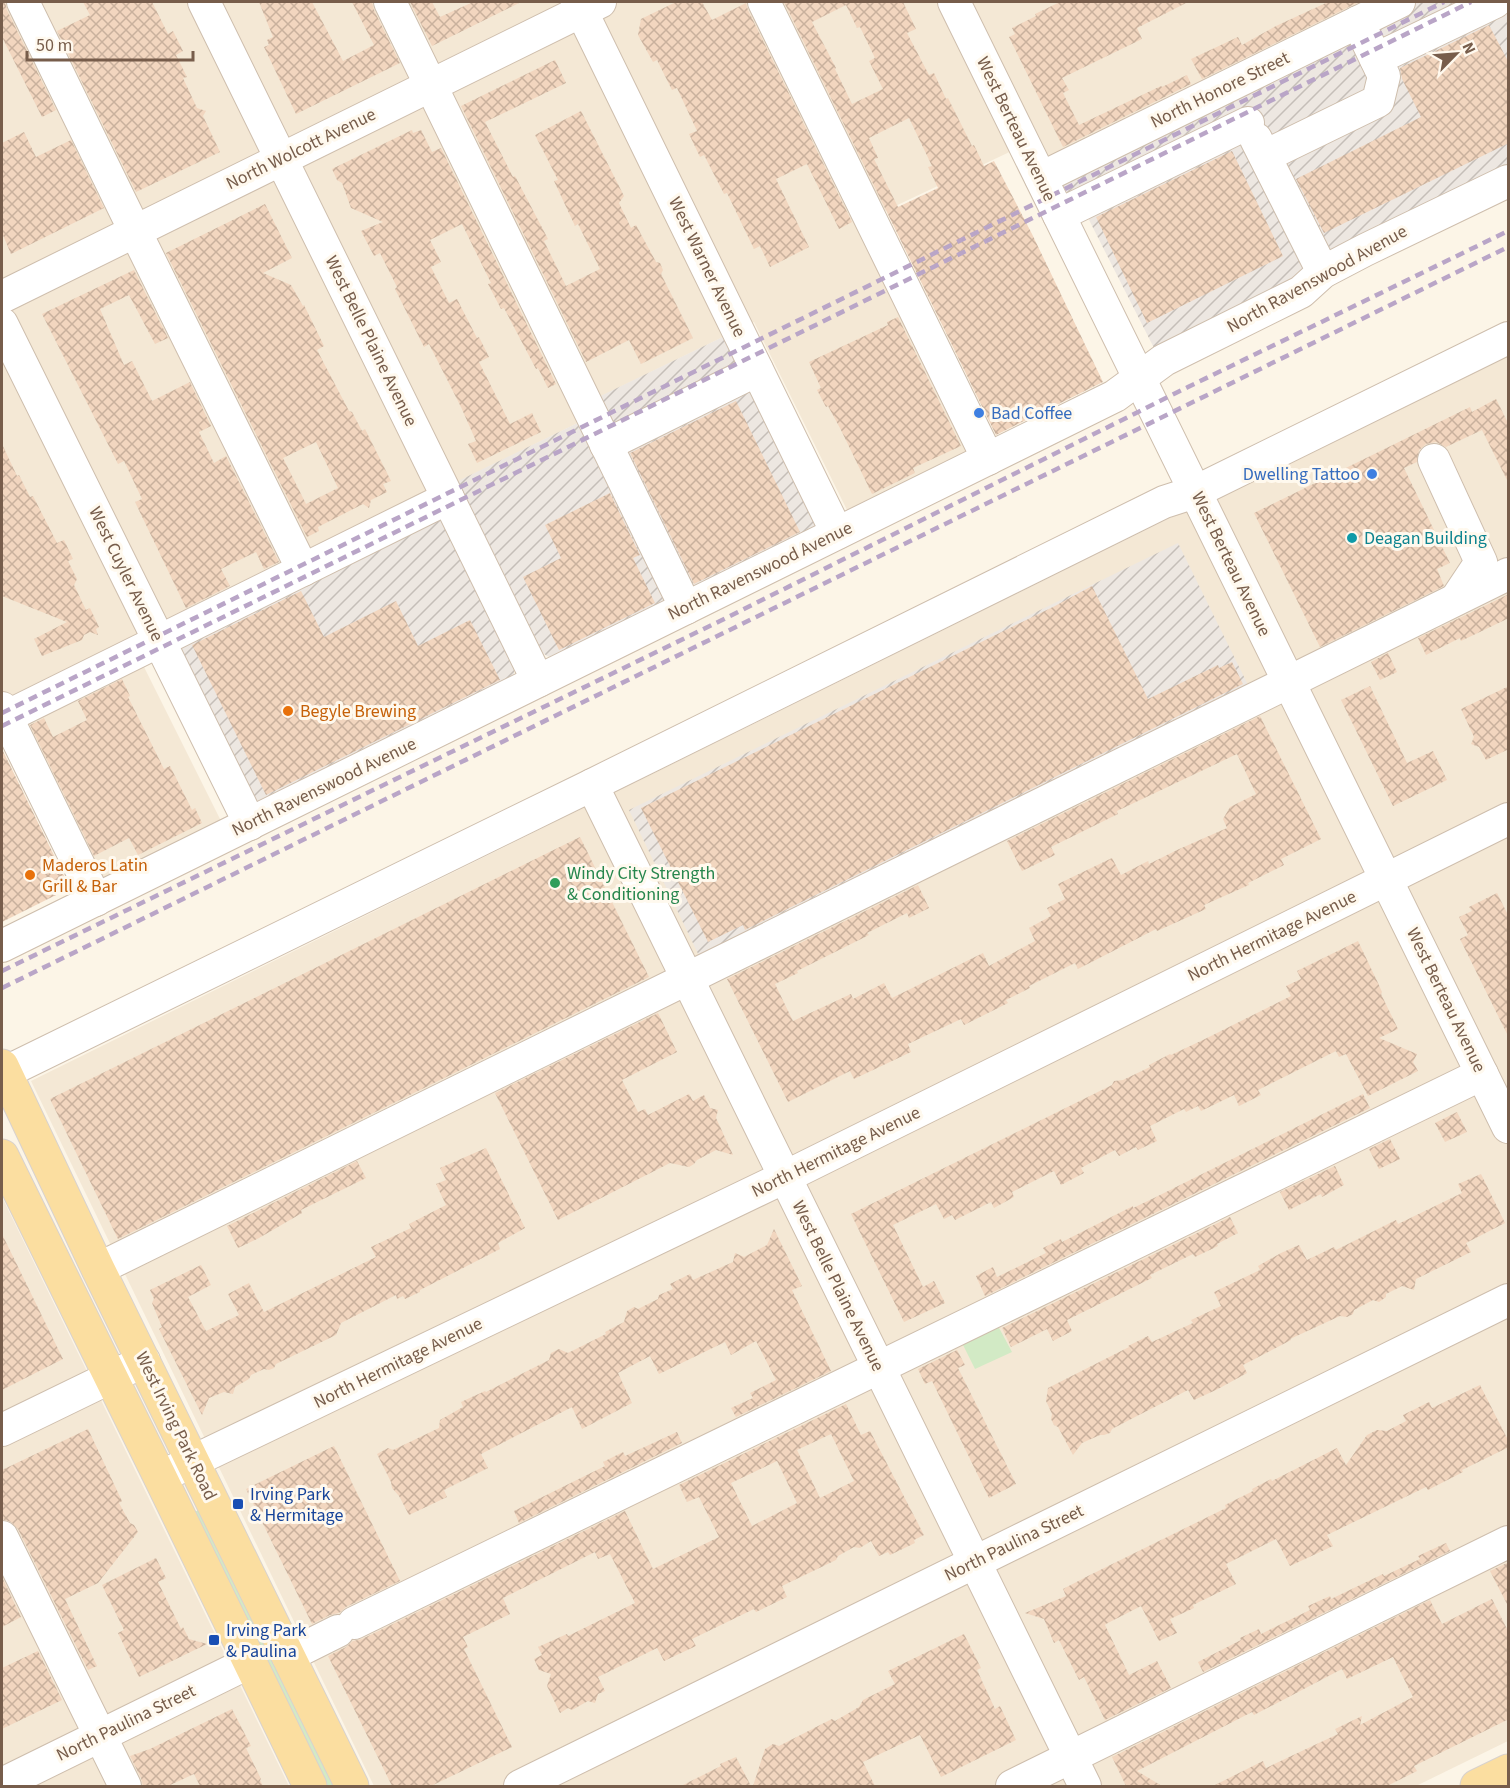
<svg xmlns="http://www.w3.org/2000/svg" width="1510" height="1788" viewBox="0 0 1510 1788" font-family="'Source Sans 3',sans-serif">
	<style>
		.residential { fill: #f4e8d5 }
		.industrial { fill: url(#industrial-furrows) }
		.green { fill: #d2eac5 }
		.building { fill: url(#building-cross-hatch); fill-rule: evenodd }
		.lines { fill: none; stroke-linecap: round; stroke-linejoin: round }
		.minor-casing { stroke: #cebead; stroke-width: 34 }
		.major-casing { stroke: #d9d2cd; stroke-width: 35 }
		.minor { stroke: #fff; stroke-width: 32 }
		.major { stroke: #fbdea0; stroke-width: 33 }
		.rail { stroke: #b9a5c7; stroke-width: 4.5; stroke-dasharray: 9 6; stroke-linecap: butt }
		.shop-dot { fill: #3f7fe0; stroke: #fff9ee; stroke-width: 2 }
		.culture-dot { fill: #0f9aa8; stroke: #fff9ee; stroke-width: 2 }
		.food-dot { fill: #e8710a; stroke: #fff9ee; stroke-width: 2 }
		.leisure-dot { fill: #2e9e5b; stroke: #fff9ee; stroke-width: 2 }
		.transit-dot { fill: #1a4fb4; stroke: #fff9ee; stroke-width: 2 }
		.labels { text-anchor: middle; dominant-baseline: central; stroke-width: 6; stroke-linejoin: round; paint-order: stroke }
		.street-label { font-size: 18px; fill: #775d4b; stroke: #fff9ee }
		.shop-label { font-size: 18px; fill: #366cbe; stroke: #fff9ee; text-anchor: start }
		.culture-label { font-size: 18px; fill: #0d838f; stroke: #fff9ee; text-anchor: start }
		.food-label { font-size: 18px; fill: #c56008; stroke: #fff9ee; text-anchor: start }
		.leisure-label { font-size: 18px; fill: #27864d; stroke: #fff9ee; text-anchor: start }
		.transit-label { font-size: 18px; fill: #164399; stroke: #fff9ee; text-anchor: start }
	</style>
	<defs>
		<pattern id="industrial-furrows" width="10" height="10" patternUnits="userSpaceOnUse" patternTransform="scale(1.5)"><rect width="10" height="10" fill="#ede7e1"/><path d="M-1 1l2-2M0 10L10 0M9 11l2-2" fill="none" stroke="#c5beb8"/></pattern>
		<pattern id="building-cross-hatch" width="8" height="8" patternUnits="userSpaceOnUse" patternTransform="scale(1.5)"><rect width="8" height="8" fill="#f2d6bf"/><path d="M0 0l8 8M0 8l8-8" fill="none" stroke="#c9b19d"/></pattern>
	</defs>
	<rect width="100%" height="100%" fill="#fcf5e7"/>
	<g class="residential">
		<path d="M2,2H1399L1056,170L1039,138L870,218L984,450L850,516L754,322L587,403L592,416L2,705Z"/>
		<path d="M1508,351V1741L1416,1786H374L31,1081Z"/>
		<path d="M142,663L224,827L91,890L11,727Z"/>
		<path d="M2,1197L289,1786H2Z"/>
	</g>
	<g class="industrial">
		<path d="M1399,2H1508V171L1299,275L1155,350L1085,212L1072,203L1056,170Z"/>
		<path d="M729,334L817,513L816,528L552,658L547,656L543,653L458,481L592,416L586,403Z"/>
		<path d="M435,505L514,667V676L258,805L171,635Z"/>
		<path d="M1178,543L1249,687L701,960L629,810Z"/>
	</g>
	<g class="green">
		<path d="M998,1326L1012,1352L975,1369L962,1343Z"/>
		<path d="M201,1509L337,1786H324L190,1514Z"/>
	</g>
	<g class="building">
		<path d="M2,2H5L7,10L56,110L42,117L2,37Z"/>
		<path d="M83,2H152L168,34L173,31L183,51L176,55L187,77L183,78L197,108L206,111L203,116L220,152L136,192L57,31L90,15Z"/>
		<path d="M259,2H312L343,61L374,45L352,2H372L374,10L400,63L296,114L264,47L269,45L267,40L273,37Z"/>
		<path d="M410,2H432L440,17L473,2H521L432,46Z"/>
		<path d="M676,2H702L712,20L746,3L748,10L852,222L839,229L807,164L776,179L809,247L770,267L760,246L754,249L727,193L724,194L704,155L700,157L689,134L697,131L677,88L672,90L657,60L653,62L638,35L641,19Z"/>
		<path d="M784,2H903L916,29L907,33L929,75L934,73L946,99L948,98L972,146L974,145L984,166L994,161L1032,234L1103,382L996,435ZM846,5L857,28L860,27L875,58L869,61L883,89L852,104L835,69L836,68L812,22ZM909,118L932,166L928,167L938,188L898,207L874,159L878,158L869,138Z"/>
		<path d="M1060,2H1188L1137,28L1142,39L1062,78L1069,90L1063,93L1079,125L1161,86L1162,87L1187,75L1191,84L1063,147L1009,37L1015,34L1012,28L1036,16L1035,14Z"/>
		<path d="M1328,2H1359L1202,79L1191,59L1238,37L1242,45L1276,26Z"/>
		<path d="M1489,25L1509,63V143L1324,233L1296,179L1421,117L1402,79L1400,68Z"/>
		<path d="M555,60L566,83L485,122L513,177L515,176L548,239L544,241L566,286L600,269L578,224L575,226L554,181L558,180L535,135L581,111L624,196L619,203L631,228L636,225L656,262L660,263L663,270L661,274L693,338L641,364L629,340L586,362L461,106Z"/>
		<path d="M412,130L413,133L421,130L432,152L441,148L556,384L548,388L538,368L536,369L504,308L501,309L488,284L491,283L462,224L430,240L441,262L431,267L449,303L457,299L477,338L479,337L489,357L479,362L510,424L532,413L541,432L477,463L468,444L476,441L461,407L429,344L424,347L395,289L397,287L380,253L374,256L361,231L383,222L351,208L342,183L337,180L332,169Z"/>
		<path d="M24,132L36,157L71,140L104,208L11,254L2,233V143Z"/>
		<path d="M1232,151L1283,256L1147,323L1096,217Z"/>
		<path d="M265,204L292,258L263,273L291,285L303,306L304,305L324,346L317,350L349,411L352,412L362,431L365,429L391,481L383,484L387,492L371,500L369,508L363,504L318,527L319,531L307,537L166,253ZM316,442L338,488L306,504L283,458Z"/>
		<path d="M134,270L168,338L155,344L129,295L100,309L124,365L132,361L152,401L190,382L211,426L199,432L214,463L226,456L279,562L264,569L256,552L221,569L230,586L186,608L135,502L142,499L124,461L118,464L42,314Z"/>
		<path d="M898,317L961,446L913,468L915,473L872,494L841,430L828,406L826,407L817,390L821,388L809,362L888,325L887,322Z"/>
		<path d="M1496,399L1509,425V484L1482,430L1446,447L1436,442L1426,444L1419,450L1417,462L1404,468L1450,563L1437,569L1444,586L1320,647L1254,513L1470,407L1472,412Z"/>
		<path d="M736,401L800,532L694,584L630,453Z"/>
		<path d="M2,444L17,476L19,475L30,497L33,496L57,543L64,540L73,559L68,561L77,579L74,585L86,610L90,608L99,627L96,629L98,635L90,632L84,635L82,640L42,656L34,639L67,622L2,596Z"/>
		<path d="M610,493L640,555L633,558L655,603L559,650L523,577L561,558L545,525Z"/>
		<path d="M1092,586L1148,699L1218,665L1219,668L1232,662L1243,684L745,930L743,925L708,942L641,808L1055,606Z"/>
		<path d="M301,591L324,637L396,601L418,646L470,620L500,680L266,795L192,645Z"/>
		<path d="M1509,594V618L1461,641L1460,638L1426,655L1418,638Z"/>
		<path d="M1388,653L1397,672L1380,680L1371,662Z"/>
		<path d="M122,679L130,696L128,697L164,769L170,766L192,810L195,808L202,823L138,855L129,838L94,856L30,725L44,718L53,737L87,720L78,701Z"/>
		<path d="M1370,686L1407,763L1433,751L1447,780L1393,806L1341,700Z"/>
		<path d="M1509,686V749L1486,760L1479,747L1471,744L1474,737L1461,709Z"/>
		<path d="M1260,716L1321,839L1281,859L1284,865L1248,883L1249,885L1204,905L1206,909L1157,931L1156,929L1078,969L1075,963L1029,986L1030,988L1006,1000L1008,1003L964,1025L961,1019L908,1044L911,1052L854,1079L850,1071L788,1102L727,979L918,885L929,908L909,918L907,913L867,933L869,935L797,971L798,973L775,984L793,1021L851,994L853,999L884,983L892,998L983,953L989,966L1035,941L1029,928L1051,916L1047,908L1065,899L1058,884L1112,858L1121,875L1148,861L1149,864L1177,850L1227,828L1223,819L1230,807L1256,794L1237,754L1117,811L1118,814L1051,847L1055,855L1022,871L1007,841Z"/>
		<path d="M2,749L70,888L2,922Z"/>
		<path d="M580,837L649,977L118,1239L50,1099Z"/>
		<path d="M1497,893L1509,917V1038L1460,939L1468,935L1459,917L1472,911L1469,907Z"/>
		<path d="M1358,941L1378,983L1382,992L1381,994L1398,1029L1379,1038L1417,1054L1413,1062L1418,1071L1368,1096L1346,1054L1339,1057L1336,1051L1258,1090L1261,1095L1239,1106L1234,1095L1201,1111L1198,1106L1186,1112L1184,1109L1150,1126L1157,1141L1138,1150L1136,1147L1119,1156L1115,1150L1081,1168L1084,1173L1061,1185L1054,1171L1012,1192L1014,1197L994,1208L991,1202L955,1220L952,1215L944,1219L936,1204L893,1225L923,1287L934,1281L945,1303L904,1322L851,1214L1112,1085L1114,1081L1123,1080L1150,1067L1149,1065L1170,1054L1171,1055L1205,1039L1291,996L1286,986L1301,979L1297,971Z"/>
		<path d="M658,1013L677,1052L622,1080L638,1112L645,1109L648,1115L689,1094L693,1101L704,1095L710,1108L718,1110L716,1118L733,1155L716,1150L697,1160L694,1164L689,1167L670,1163L558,1220L495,1093Z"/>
		<path d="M1363,1094L1370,1108L985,1296L976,1276L993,1267L997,1277L1046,1253L1043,1248L1061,1239L1062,1242L1133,1206V1208L1154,1198Z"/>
		<path d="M1457,1112L1467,1132L1445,1142L1435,1123Z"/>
		<path d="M1390,1139L1400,1159L1379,1169L1369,1149Z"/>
		<path d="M486,1148L525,1228L498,1243L500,1249L420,1290V1292L405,1299L403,1296L397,1299L396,1295L341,1323L336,1335L276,1364L274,1368L269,1370L264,1369L251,1375L249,1379L235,1387L233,1394L224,1392L209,1398L202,1415L159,1329L162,1327L152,1303L154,1299L150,1290L201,1265L211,1285L188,1297L206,1331L239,1315L228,1294L249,1283L264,1312L376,1257L371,1247L411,1228L409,1224L446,1205L436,1184L446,1180L440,1168Z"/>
		<path d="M357,1161L366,1178L301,1210L302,1213L259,1238L238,1248L227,1226Z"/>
		<path d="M1335,1166L1344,1185L1322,1197L1321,1194L1289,1210L1280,1192Z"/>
		<path d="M1481,1174L1505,1223L1466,1243L1471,1252L1416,1279L1414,1290L1402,1286L1386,1294V1297L1379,1302L1373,1300L1354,1310L1353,1314L1347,1317L1340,1316L1290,1339L1291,1340L1243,1365L1247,1373L1218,1389L1194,1400L1188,1390L1137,1416L1112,1429L1110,1433L1104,1435H1100L1082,1443L1073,1455L1058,1427L1054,1425L1051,1419L1052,1414L1046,1401L1048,1388L1129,1347L1128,1346L1148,1336L1152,1342L1193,1323L1191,1320L1221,1306L1214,1292L1260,1270L1258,1266L1281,1253L1299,1245L1307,1260L1334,1247L1336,1250L1396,1220L1398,1224L1462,1193L1458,1184Z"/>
		<path d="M1230,1217L1238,1233L1217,1244L1218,1246L1195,1257L1193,1254L1150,1275L1152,1278L1067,1320L1072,1331L1053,1341L1047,1329L1011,1347L1002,1328Z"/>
		<path d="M774,1229L802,1286L792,1290L831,1371L736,1417L731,1408L753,1398L750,1393L776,1380L756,1341L731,1355L725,1342L659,1374L650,1356L618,1373L632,1403L582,1429L572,1407L481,1454L488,1468L444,1490L447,1497L409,1515L399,1496L392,1488L391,1482L377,1454L388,1448L393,1450L439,1428L440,1420L463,1407L461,1402L485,1391L486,1392L549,1360L551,1353L559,1349L568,1353L606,1334L605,1332L624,1322L627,1311L634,1307L638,1309L658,1299L659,1295L673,1289L670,1284L690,1274L693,1280L733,1262L735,1253L744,1257L767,1245Z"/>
		<path d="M2,1234L63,1359L2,1390Z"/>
		<path d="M957,1350L965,1365L958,1368L1016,1484L989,1498L932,1381L925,1384L918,1369Z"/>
		<path d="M1480,1385L1509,1442V1447L1462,1470L1463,1472L1428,1490L1426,1487L1327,1535L1333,1546L1290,1566L1276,1539L1226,1564L1236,1584L1193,1605L1194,1608L1170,1619L1177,1633L1159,1641L1141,1606L1106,1624L1105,1625L1129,1675L1157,1661L1171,1688L1105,1720L1084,1677L1079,1680L1059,1640L1054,1643L1044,1619L1025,1613L1066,1596L1063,1589L1088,1576L1226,1508L1225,1505L1253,1491L1252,1489L1271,1479L1272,1481L1337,1448L1346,1465L1367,1435L1377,1430L1387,1431L1406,1421L1403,1415L1429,1402L1432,1408Z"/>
		<path d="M846,1404L861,1435L870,1431L924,1535L914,1540L915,1543L890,1555L888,1552L879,1556L871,1541L860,1548L854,1547L838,1556L836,1560L782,1586L787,1597L756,1612L754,1609L692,1639L696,1646L664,1661L657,1648L598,1677L605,1691L598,1694L595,1703L588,1701L572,1710L568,1708L560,1713L547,1686L551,1674L539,1670L534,1659L542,1655L538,1647L567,1634L568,1636L635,1603L610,1554L598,1559L595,1552L503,1598L510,1614L463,1637L468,1647L464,1649L512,1747L431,1786H392L328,1656L346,1647L353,1641L362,1639L625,1511L653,1569L719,1537L699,1497L687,1502L679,1485ZM831,1434L854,1481L820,1498L797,1450ZM777,1461L797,1503L752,1526L731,1483Z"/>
		<path d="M88,1429L122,1501L119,1503L130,1523L134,1525L138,1532L98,1583L65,1599L97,1666L88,1670L18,1529L11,1522L2,1519V1470Z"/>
		<path d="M677,1432L682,1443L519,1523L514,1511L605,1466L603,1462L623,1452L625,1456Z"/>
		<path d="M334,1446L400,1581L346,1607L339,1613L330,1615L312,1624L246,1489Z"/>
		<path d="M1446,1543L1450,1551L1203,1672L1198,1662L1241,1640L1240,1638L1259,1629L1261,1634L1310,1610L1308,1606L1330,1596L1331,1599L1383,1574L1384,1576L1420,1559L1418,1556Z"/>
		<path d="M156,1558L166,1578L158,1582L181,1629L183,1627L189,1639L207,1644L139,1677L118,1633L124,1630L102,1585Z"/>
		<path d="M1509,1562V1608L1490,1571Z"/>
		<path d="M2,1577L21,1617L2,1627Z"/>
		<path d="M1492,1599L1509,1633V1719L1414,1766L1417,1771L1387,1786H1213L1263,1761L1266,1768L1338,1734L1335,1729L1362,1716L1360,1725L1413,1697L1393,1657L1347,1679L1342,1669L1254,1715L1252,1712L1137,1771L1162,1786H1126L1112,1757L1430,1600L1442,1624Z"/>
		<path d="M964,1634L981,1668L977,1670L995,1709L1000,1706L1016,1740L941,1777L920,1735L863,1762L875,1786H753L765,1749L773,1744L779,1746L824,1723L832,1719L835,1721L859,1707L863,1700L895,1684L888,1671Z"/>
		<path d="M38,1651L62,1700L2,1729V1668Z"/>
		<path d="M232,1709L251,1746L246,1748L261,1779L260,1780L263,1786H200L194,1774L168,1786H143L141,1778L130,1756L150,1749Z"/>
		<path d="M736,1757L751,1786H681L721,1766L720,1764Z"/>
	</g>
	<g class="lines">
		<defs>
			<g id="minor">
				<path d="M23,2L135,231L303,570"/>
				<path d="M204,2L538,681"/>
				<path d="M390,2L686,608"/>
				<path d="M577,2L837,533"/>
				<path d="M764,2L988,459"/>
				<path d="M954,2L1508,1127"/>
				<path d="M1376,59L1495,2"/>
				<path d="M1256,139L1323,272"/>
				<path d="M1265,156L1378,101L1384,76L1358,22"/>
				<path d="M1041,178L1399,2"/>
				<path d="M1059,215L1248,123"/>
				<path d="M2,297L600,2"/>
				<path d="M2,324L250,824"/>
				<path d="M606,445L757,370"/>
				<path d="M1434,460L1481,562L1457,598"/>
				<path d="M2,708L96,900"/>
				<path d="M6,717L448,498"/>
				<path d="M592,785L1085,1786"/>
				<path d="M2,946L1115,396L1164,360L1301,292L1323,272L1365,250L1508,181"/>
				<path d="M2,1074L592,785L1164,502L1195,492L1508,338"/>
				<path d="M98,1269L1508,574"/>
				<path d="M2,1430L144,1361"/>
				<path d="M160,1477L785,1177L1508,819"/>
				<path d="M2,1537L125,1786"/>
				<path d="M354,1623L1482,1074"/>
				<path d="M288,1656L338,1631"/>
				<path d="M2,1784L250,1662"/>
				<path d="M520,1786L1508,1300"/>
				<path d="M1012,1786L1508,1542"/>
			</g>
			<g id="major">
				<path d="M2,1066L98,1269L352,1786"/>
				<path d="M2,1156L160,1477L310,1786"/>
				<path d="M1477,1786L1508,1771"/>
			</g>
		</defs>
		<use href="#minor" class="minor-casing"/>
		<use href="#major" class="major-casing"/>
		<use href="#minor" class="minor"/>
		<use href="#major" class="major"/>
		<g class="rail">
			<path d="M2,713L1444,2"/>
			<path d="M2,726L1471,2"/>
			<path d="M2,971L720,621L1188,387L1508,231"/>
			<path d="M2,988L1508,247"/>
		</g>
	</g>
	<g class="shop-dot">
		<circle cx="979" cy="413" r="6"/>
		<circle cx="1372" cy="474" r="6"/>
	</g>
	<circle class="culture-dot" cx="1352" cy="538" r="6"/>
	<g class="food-dot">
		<circle cx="288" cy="711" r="6"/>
		<circle cx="30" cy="875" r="6"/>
	</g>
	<circle class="leisure-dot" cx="555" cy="883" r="6"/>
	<g class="transit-dot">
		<rect x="232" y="1498" width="12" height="12" rx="3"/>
		<rect x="208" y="1634" width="12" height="12" rx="3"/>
	</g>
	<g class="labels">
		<g class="street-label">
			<text transform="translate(1220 90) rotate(-26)">North Honore Street</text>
			<text transform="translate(1016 129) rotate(64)">West Berteau Avenue</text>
			<text transform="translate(301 149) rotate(-26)">North Wolcott Avenue</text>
			<text transform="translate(707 267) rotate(64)">West Warner Avenue</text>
			<text transform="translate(1317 279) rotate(-29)">North Ravenswood Avenue</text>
			<text transform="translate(371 341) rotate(64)">West Belle Plaine Avenue</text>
			<text transform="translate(1231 564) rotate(64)">West Berteau Avenue</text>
			<text transform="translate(760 571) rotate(-26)">North Ravenswood Avenue</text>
			<text transform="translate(126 574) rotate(64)">West Cuyler Avenue</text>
			<text transform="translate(324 787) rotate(-26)">North Ravenswood Avenue</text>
			<text transform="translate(1272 936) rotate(-26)">North Hermitage Avenue</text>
			<text transform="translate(1446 1000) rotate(64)">West Berteau Avenue</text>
			<text transform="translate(836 1152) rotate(-26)">North Hermitage Avenue</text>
			<text transform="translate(838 1286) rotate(64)">West Belle Plaine Avenue</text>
			<text transform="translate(398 1363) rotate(-26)">North Hermitage Avenue</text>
			<text transform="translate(176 1426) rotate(64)">West Irving Park Road</text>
			<text transform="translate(1014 1543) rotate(-26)">North Paulina Street</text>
			<text transform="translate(126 1723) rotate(-26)">North Paulina Street</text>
		</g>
		<g class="shop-label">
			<text x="991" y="413">Bad Coffee</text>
			<text x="1360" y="474" text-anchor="end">Dwelling Tattoo</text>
		</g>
		<g class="culture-label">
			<text x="1364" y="538">Deagan Building</text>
		</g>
		<g class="food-label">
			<text x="300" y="711">Begyle Brewing</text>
			<text x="42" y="865">Maderos Latin<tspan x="42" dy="21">Grill &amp; Bar</tspan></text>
		</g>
		<g class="leisure-label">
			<text x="567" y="873">Windy City Strength<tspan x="567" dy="21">&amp; Conditioning</tspan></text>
		</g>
		<g class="transit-label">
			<text x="250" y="1494">Irving Park<tspan x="250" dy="21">&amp; Hermitage</tspan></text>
			<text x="226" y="1630">Irving Park<tspan x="226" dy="21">&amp; Paulina</tspan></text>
		</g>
	</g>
	<rect width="1510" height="1788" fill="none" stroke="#775d4b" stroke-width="6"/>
	<g transform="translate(1456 54) rotate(65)" stroke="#fff9ee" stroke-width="4.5" paint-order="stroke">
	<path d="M0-4.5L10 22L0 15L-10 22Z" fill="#775d4b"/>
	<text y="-9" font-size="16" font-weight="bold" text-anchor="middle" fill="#775d4b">N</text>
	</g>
	<path d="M27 51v9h166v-9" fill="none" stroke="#775d4b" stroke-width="3"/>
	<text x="36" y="51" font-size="18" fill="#775d4b" stroke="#fff9ee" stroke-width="4.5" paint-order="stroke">50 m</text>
</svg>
